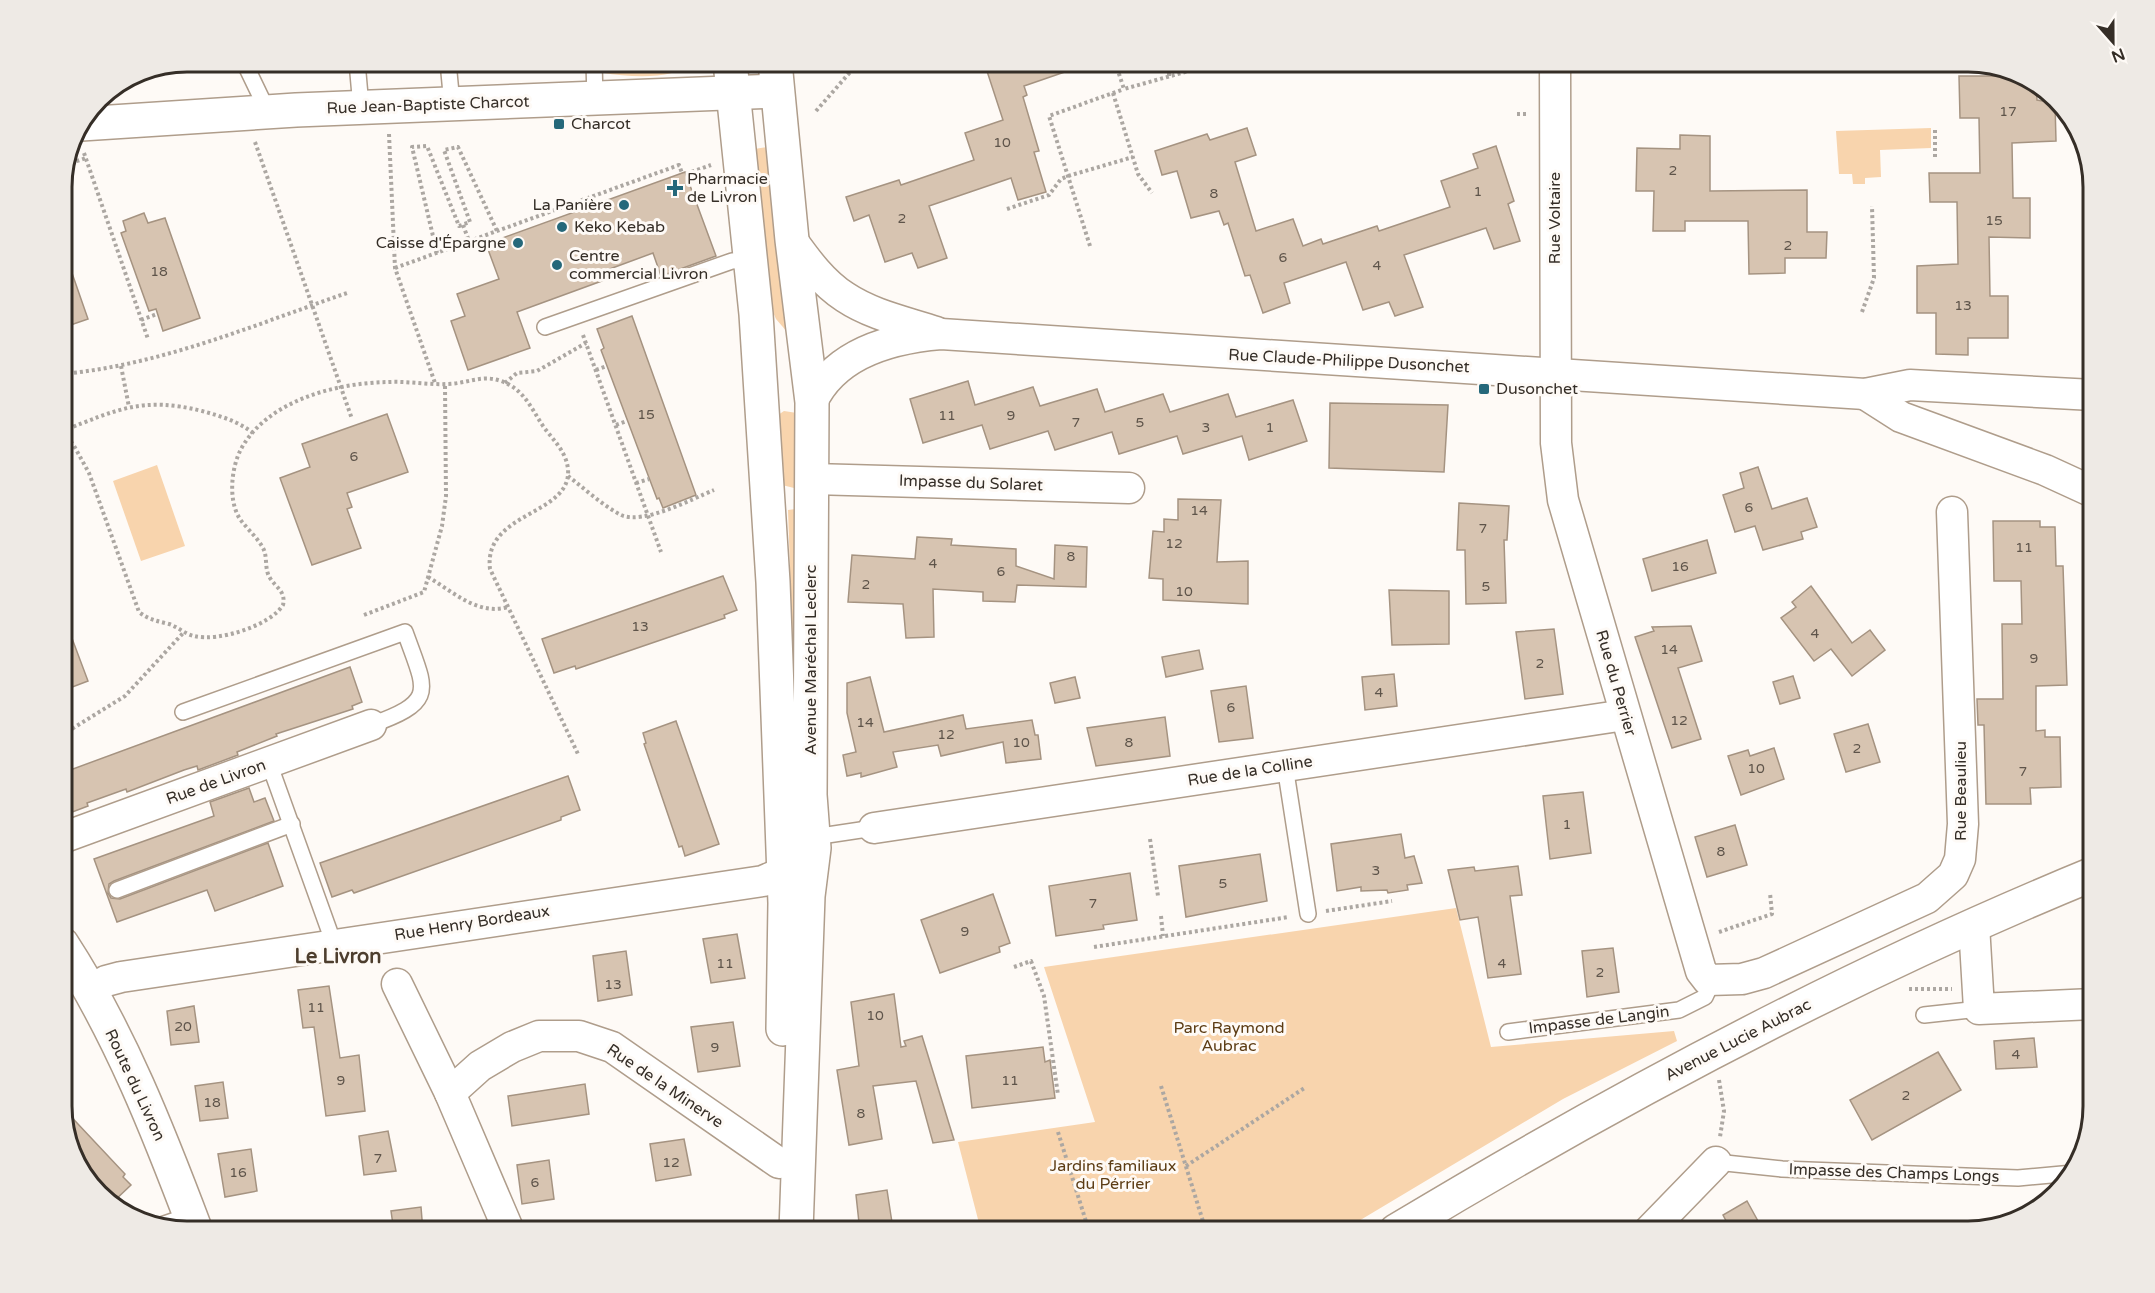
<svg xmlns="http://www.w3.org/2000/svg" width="2155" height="1293" viewBox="0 0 2155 1293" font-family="'Varela Round',sans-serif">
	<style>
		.green { fill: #f8d4ad }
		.building { fill: #d7c4b1; stroke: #a59381; stroke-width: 1.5 }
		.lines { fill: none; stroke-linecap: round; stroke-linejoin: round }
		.lane-casing { stroke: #af9d8b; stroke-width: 18 }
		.street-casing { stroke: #af9d8b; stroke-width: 33 }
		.secondary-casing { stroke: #af9d8b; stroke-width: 36 }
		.primary-casing { stroke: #af9d8b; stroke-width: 36 }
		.path { stroke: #aca7a2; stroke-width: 4; stroke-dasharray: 3 3; stroke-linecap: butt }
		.lane { stroke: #fff; stroke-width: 15 }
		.street { stroke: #fff; stroke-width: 30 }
		.secondary { stroke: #fff; stroke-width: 33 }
		.primary { stroke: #fff; stroke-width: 33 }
		.poi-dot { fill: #25687a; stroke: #fefaf6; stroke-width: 2 }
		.labels { text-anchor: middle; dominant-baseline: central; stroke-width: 6; stroke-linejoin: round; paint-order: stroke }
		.number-label { font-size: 14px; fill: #5e544a }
		.street-label { font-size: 16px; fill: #352e27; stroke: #fefaf6 }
		.poi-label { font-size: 16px; fill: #352e27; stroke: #fefaf6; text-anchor: start }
		.park-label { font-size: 16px; fill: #5c3c14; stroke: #fefaf6 }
		.quarter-label { font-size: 20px; font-weight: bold; fill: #4d3e2e; stroke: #fefaf6 }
		.rim { fill: none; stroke: #352e27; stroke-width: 3 }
	</style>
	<rect width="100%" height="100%" fill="#fefaf6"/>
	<g class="green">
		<path d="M568,62H695C667,86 602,74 568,66Z"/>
		<path d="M1931,128V148L1880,150L1881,177L1865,178V184H1853L1852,174H1839L1836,131Z"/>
		<path d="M768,147L788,333L776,319L770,305L754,149Z"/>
		<path d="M784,411L797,413L799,484L794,488L782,485L778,415Z"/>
		<path d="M157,465L185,546L141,561L113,481Z"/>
		<path d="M803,508L800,790L782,578L790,569L788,510Z"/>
		<path d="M1456,908L1491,1047L1674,1031L1677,1041L1563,1099L1342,1231H981L958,1142L1095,1122L1044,967Z"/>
	</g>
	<g class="building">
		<path d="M984,62H1084L1085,65L1024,86L1027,95L1023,97L1039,151L1034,152L1046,192L1018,200L1011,178L929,206L947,258L918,268L912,253L885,262L869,215L854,221L846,197L899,180L901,185L974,160L965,133L1003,120Z"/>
		<path d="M1959,76H2020L2031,78L2036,84L2037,100L2055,103L2056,141L2012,143L2013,198H2030V238L1989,237L1990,296H2008V338H1968V355L1936,354V313H1917V266L1958,264L1957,202H1930L1929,173H1980L1979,118H1960Z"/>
		<path d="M1247,128L1256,155L1235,162L1256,231L1293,219L1303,246L1321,239L1323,244L1377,226L1379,231L1450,207L1441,181L1478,168L1473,154L1496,146L1514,201L1508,204L1520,241L1494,249L1486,228L1404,255L1423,307L1395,316L1389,302L1363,310L1346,262L1284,283L1290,303L1263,313L1250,275L1245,276L1228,223L1224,225L1219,211L1191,218L1177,171L1162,175L1155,151L1207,134L1210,140Z"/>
		<path d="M1680,135L1710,136V191L1807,190V232H1827L1826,258H1785V273L1749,274L1748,221H1685V231H1653L1654,191H1636L1637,148L1680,149Z"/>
		<path d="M685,172L716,256L661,276L653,253L607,270L610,278L517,312L530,348L468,370L451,321L465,316L457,294L499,279L486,244Z"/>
		<path d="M144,213L148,223L165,218L200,318L163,331L156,309L149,311L121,233L126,231L123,221Z"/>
		<path d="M65,253L88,319L62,328V254Z"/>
		<path d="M632,316L696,495L663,508L659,498L657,499L601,350L604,348L597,329Z"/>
		<path d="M968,381L975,405L1033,387L1040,406L1097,389L1105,412L1163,394L1170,412L1228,394L1236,417L1293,400L1307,441L1249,460L1242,436L1183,454L1177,436L1119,454L1112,432L1055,450L1048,431L990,449L982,425L923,443L910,399Z"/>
		<path d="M1330,403L1448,405L1444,472L1329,468Z"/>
		<path d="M387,414L408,472L347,493L352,507L347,509L361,548L312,565L280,478L310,467L302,444Z"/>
		<path d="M1758,467L1772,509L1807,498L1817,527L1801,532L1803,539L1763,550L1755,526L1735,532L1723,495L1744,488L1740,473Z"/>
		<path d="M1178,499L1221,500L1217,562L1248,561V604L1163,600V579L1149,578L1153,531L1164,532V519L1178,520Z"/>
		<path d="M1459,503L1509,506L1507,540H1504L1506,603L1466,604L1465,550H1457Z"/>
		<path d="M1993,521H2040V527H2055L2056,566H2063L2067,685L2036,686V731L2045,730V737H2060L2061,787L2030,788L2031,804H1986L1984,725H1978L1977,699H2003L2002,624H2022L2021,581H1994Z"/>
		<path d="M917,537L952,539L951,545L1016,549V566L1054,579L1055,545L1087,547L1086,587L1017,585L1015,602L983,601V592L933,589L934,637L906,638L903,604L848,602L852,555L915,559Z"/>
		<path d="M1707,540L1716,573L1652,591L1643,559Z"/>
		<path d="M723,576L737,610L724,615L725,618L576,669L575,666L554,673L542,639Z"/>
		<path d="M1811,586L1852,643L1870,630L1885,650L1852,676L1831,649L1814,661L1781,618L1796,607L1792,602Z"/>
		<path d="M1389,590L1449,591V644L1392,645Z"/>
		<path d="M64,617L88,681L62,691V618Z"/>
		<path d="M1691,626L1702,661L1678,668L1701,739L1672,748L1635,637L1654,631L1652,627Z"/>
		<path d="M1554,629L1563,694L1525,699L1516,632Z"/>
		<path d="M1199,650L1203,669L1166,677L1162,657Z"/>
		<path d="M350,667L362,702L352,706L353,709L276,734L277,736L237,752L238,755L198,770L197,766L184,770L127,792L126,789L87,803L88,806L62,816V773Z"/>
		<path d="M1394,674L1397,706L1365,710L1362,677Z"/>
		<path d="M1793,676L1800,698L1780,704L1773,682Z"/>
		<path d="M870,677L884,732L963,715L966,729L1032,720L1035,735H1038L1041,759L1006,763L1003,742L941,756L938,745L893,752L897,767L861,777V773L847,776L843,755L856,752L847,713V683Z"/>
		<path d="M1075,677L1080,698L1055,703L1050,683Z"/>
		<path d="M1246,686L1253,738L1219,742L1211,691Z"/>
		<path d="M1165,717L1170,756L1096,766L1087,728Z"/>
		<path d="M676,721L719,844L685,856L682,846L679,847L644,744L646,743L643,733Z"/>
		<path d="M1868,724L1880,762L1846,772L1834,734Z"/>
		<path d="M1774,748L1784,779L1741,795L1728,756L1748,750L1750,756Z"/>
		<path d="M568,776L580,810L561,817V820L354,893L352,890L332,897L320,863Z"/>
		<path d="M249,788L254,802L265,798L274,821L114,881L109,884L108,893L111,898L120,899L268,843L283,886L215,911L207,890L117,922L94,859L214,816L210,802Z"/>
		<path d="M1583,792L1591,853L1550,859L1543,796Z"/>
		<path d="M1735,825L1747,865L1707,877L1695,837Z"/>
		<path d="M1401,834L1405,858L1414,856L1422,883L1407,885L1408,890L1388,893L1387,890L1361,891V887L1337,891L1331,844Z"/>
		<path d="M1260,854L1267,901L1186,917L1179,866Z"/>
		<path d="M1518,866L1522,895L1510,896L1521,974L1488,978L1478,917L1460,920L1448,870L1474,867L1475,871Z"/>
		<path d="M1130,873L1137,920L1103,925L1104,929L1056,936L1049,886Z"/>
		<path d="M993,894L1010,943L999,947L1000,952L940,973L921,920Z"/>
		<path d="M737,934L745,978L711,983L703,939Z"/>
		<path d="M1613,948L1619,992L1587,997L1582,951Z"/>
		<path d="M626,951L632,995L598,1001L593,956Z"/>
		<path d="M329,986L340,1058L359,1055L365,1111L326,1116L314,1027L303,1028L298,990Z"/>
		<path d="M894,994L901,1047L906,1046L904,1041L922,1036L954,1140L933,1143L916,1081L873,1086L882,1139L849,1145L837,1070L859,1066L851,1002Z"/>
		<path d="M194,1006L199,1042L171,1045L167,1011Z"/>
		<path d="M733,1022L740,1066L698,1072L691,1027Z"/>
		<path d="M2034,1038L2037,1067L1996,1069L1994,1041Z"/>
		<path d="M1043,1047L1045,1062L1050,1060L1055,1098L972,1108L966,1056Z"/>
		<path d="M1938,1052L1961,1090L1872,1140L1850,1100Z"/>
		<path d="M223,1082L228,1118L200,1121L195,1086Z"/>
		<path d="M585,1084L589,1114L512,1126L508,1096Z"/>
		<path d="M62,1107L125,1174L123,1177L131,1185L112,1203L78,1169Z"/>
		<path d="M388,1131L396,1171L364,1175L359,1136Z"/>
		<path d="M684,1139L691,1175L656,1181L650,1144Z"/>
		<path d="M251,1149L257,1191L225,1197L218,1154Z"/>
		<path d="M549,1160L554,1199L522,1204L517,1165Z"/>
		<path d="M887,1190L893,1229L860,1232L856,1195Z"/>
		<path d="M1747,1201L1764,1232H1732L1723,1215Z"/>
		<path d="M421,1207L423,1232H394L391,1211Z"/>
	</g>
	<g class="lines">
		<defs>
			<g id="lane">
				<path d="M244,62L268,112"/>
				<path d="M357,62L361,107"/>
				<path d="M448,62L452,104"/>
				<path d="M594,62L595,99"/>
				<path d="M545,327L732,261L751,260"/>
				<path d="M183,712L405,632C426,691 438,701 371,725"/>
				<path d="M269,763L334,944"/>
				<path d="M1285,766L1308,914"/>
				<path d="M814,837L874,828"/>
				<path d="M117,890L292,824"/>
				<path d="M1924,1015L1979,1009"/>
				<path d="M1508,1032L1679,1010L1705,997L1712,982"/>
				<path d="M1716,1162L1782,1169L2018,1178L2073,1173"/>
				<path d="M161,1225L190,1215"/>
			</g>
			<g id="street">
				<path d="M1555,62L1556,443L1563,500L1701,971L1708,980L1742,979L1764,973L1927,898L1953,875L1960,859L1963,824L1952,512"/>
				<path d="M792,240C807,261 823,283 845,297C872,315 906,322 936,332"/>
				<path d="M1865,394L1901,417L2045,470L2093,492"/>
				<path d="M812,402C835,353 892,338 941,334L1865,394L1910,385L2093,395"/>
				<path d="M813,479L1129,488"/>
				<path d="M874,828L1625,715"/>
				<path d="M62,838L371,725"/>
				<path d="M1974,925L1979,1009L2093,1004"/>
				<path d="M397,984L450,1093"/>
				<path d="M90,990L106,981L121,977L763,881L784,872"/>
				<path d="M509,1231L450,1093L480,1066L512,1047L539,1036H579L612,1047L779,1163"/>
				<path d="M1649,1231L1716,1162"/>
			</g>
			<g id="secondary">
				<path d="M81,124L296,110L776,91"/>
				<path d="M62,944C120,1033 159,1133 196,1231"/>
				<path d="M1396,1231C1620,1096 1851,973 2093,874"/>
			</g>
			<g id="primary">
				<path d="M730,62L756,314L773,582L785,903L783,1029"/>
				<path d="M775,62L792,240L812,402L810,795L814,848L808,896L796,1231"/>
			</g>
		</defs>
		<use href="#lane" class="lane-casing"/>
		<use href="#street" class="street-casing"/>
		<use href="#secondary" class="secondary-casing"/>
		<use href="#primary" class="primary-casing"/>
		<g class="path">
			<path d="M1115,62L1124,89L1221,62"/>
			<path d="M1169,76V62"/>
			<path d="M1113,93L1138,174L1152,193"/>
			<path d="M816,111L859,62"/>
			<path d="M1517,114H1528"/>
			<path d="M389,134L395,268L435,383"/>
			<path d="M255,142L352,419"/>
			<path d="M84,153L148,339"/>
			<path d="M1935,157V127"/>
			<path d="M65,165L86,158"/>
			<path d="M686,174L711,165"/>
			<path d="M1007,209L1049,195L1061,179L1068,176L1133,157"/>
			<path d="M463,225L469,241"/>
			<path d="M1090,246L1049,116L1124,89"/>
			<path d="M437,253L412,147L427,146L459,226L470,222L444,150L458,147L497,231"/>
			<path d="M395,268L679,165L682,173"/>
			<path d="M1862,312L1874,278L1872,206"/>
			<path d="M141,320L157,314"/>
			<path d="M583,335L661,552"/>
			<path d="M121,366L129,407"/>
			<path d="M596,370L607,366"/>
			<path d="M62,374C161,365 254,325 347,293"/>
			<path d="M505,383L517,373L537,371L586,343"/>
			<path d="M616,425L627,421"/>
			<path d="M62,431C117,410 142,396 202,411C220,416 238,421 253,433"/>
			<path d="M62,433L73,444L89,473L139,612C149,620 158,621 169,624C178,627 185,634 194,636C218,642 270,626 283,605C286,591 276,588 270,578C264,569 268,557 263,548C257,537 247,529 240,519C228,501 231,468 241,449C268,400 336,383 388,382C408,381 428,385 447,384C466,384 482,374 501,381C524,389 531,408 543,426C553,440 566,451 568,469C572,516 483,511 490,569L578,754"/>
			<path d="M568,476C585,489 602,505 621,515C643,525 692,499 714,490"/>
			<path d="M636,483L649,479"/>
			<path d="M428,577C452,591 478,616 508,607"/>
			<path d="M364,615L424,592L442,526L446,496L445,385"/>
			<path d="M62,735L125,696L184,632"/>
			<path d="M1150,839L1158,896"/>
			<path d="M1326,911L1392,901"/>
			<path d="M1161,916L1163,936"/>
			<path d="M1719,932L1772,914L1770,893"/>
			<path d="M1094,947L1289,917"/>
			<path d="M1014,967L1031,961L1044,996L1058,1095"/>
			<path d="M1909,989H1952"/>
			<path d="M1719,1080L1724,1111L1720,1137"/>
			<path d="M1161,1086L1206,1231"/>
			<path d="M1058,1132L1089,1231"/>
			<path d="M1186,1166L1306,1087"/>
		</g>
		<use href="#lane" class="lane"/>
		<use href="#street" class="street"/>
		<use href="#secondary" class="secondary"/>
		<use href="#primary" class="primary"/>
	</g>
	<g class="poi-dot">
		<rect x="553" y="118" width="12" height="12" rx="3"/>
		<path d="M672 179h6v6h6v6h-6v6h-6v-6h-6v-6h6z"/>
		<circle cx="624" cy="205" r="6"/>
		<circle cx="562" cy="227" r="6"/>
		<circle cx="518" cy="243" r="6"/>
		<circle cx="557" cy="265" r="6"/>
		<rect x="1478" y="383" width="12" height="12" rx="3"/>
	</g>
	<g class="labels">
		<g class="number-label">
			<text x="2008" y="111">17</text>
			<text x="1002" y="142">10</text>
			<text x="1673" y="170">2</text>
			<text x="1478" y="191">1</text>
			<text x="1214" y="193">8</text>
			<text x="902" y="218">2</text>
			<text x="1994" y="220">15</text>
			<text x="1788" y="245">2</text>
			<text x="1283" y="257">6</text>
			<text x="1377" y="265">4</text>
			<text x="159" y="271">18</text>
			<text x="1963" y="305">13</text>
			<text x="646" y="414">15</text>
			<text x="947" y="415">11</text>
			<text x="1011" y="415">9</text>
			<text x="1076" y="422">7</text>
			<text x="1140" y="422">5</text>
			<text x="1206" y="427">3</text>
			<text x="1270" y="427">1</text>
			<text x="354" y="456">6</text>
			<text x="1749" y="507">6</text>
			<text x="1199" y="510">14</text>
			<text x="1483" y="528">7</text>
			<text x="1174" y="543">12</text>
			<text x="2024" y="547">11</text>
			<text x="1071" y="556">8</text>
			<text x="933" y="563">4</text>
			<text x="1680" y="566">16</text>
			<text x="1001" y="571">6</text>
			<text x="866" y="584">2</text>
			<text x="1486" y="586">5</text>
			<text x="1184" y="591">10</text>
			<text x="640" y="626">13</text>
			<text x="1815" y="633">4</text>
			<text x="1669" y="649">14</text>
			<text x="2034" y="658">9</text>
			<text x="1540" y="663">2</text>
			<text x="1379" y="692">4</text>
			<text x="1231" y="707">6</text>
			<text x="1679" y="720">12</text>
			<text x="865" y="722">14</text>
			<text x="946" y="734">12</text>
			<text x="1021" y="742">10</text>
			<text x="1129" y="742">8</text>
			<text x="1857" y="748">2</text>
			<text x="1756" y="768">10</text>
			<text x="2023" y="771">7</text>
			<text x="1567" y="824">1</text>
			<text x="1721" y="851">8</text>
			<text x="1376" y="870">3</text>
			<text x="1223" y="883">5</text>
			<text x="1093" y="903">7</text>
			<text x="965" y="931">9</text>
			<text x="725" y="963">11</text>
			<text x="1502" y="963">4</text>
			<text x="1600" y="972">2</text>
			<text x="613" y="984">13</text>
			<text x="316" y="1007">11</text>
			<text x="875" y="1015">10</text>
			<text x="183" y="1026">20</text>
			<text x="715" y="1047">9</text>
			<text x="2016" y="1054">4</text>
			<text x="341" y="1080">9</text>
			<text x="1010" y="1080">11</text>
			<text x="1906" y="1095">2</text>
			<text x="212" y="1102">18</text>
			<text x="861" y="1113">8</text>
			<text x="378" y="1158">7</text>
			<text x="671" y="1162">12</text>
			<text x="238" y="1172">16</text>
			<text x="535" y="1182">6</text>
		</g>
		<g class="street-label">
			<text transform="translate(428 105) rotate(-2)">Rue Jean-Baptiste Charcot</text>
			<text transform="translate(1555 218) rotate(-90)">Rue Voltaire</text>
			<text transform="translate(1349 361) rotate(3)">Rue Claude-Philippe Dusonchet</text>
			<text transform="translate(971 483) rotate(2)">Impasse du Solaret</text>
			<text transform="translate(811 660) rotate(-90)">Avenue Maréchal Leclerc</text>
			<text transform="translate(1616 683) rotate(74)">Rue du Perrier</text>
			<text transform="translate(1250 771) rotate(-9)">Rue de la Colline</text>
			<text transform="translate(216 782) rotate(-20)">Rue de Livron</text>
			<text transform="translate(1961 791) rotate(-90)">Rue Beaulieu</text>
			<text transform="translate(472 923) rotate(-9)">Rue Henry Bordeaux</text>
			<text transform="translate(1599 1020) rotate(-7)">Impasse de Langin</text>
			<text transform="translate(1738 1040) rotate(-27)">Avenue Lucie Aubrac</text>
			<text transform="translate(135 1085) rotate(65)">Route du Livron</text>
			<text transform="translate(665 1086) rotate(34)">Rue de la Minerve</text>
			<text transform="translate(1894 1173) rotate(2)">Impasse des Champs Longs</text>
		</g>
		<g class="poi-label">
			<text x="571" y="124">Charcot</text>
			<text x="687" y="179">Pharmacie<tspan x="687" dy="18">de Livron</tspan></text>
			<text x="612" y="205" text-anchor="end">La Panière</text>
			<text x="574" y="227">Keko Kebab</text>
			<text x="506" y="243" text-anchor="end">Caisse d'Épargne</text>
			<text x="569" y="256">Centre<tspan x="569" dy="18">commercial Livron</tspan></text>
			<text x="1496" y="389">Dusonchet</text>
		</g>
		<g class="park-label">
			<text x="1229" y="1028">Parc Raymond<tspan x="1229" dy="18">Aubrac</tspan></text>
			<text x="1113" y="1166">Jardins familiaux<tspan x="1113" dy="18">du Pérrier</tspan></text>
		</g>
		<g class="quarter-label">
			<text x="338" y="957">Le Livron</text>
		</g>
	</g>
	<path d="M0 0H2155V1293H0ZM187 72H1968A115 115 0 0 1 2083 187V1106A115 115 0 0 1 1968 1221H187A115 115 0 0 1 72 1106V187A115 115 0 0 1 187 72Z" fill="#eeeae5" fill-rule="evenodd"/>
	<path class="rim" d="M187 72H1968A115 115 0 0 1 2083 187V1106A115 115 0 0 1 1968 1221H187A115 115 0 0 1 72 1106V187A115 115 0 0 1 187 72Z"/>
	<g transform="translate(2113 42) rotate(159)" stroke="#fefaf6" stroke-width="4.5" paint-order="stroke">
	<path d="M0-4.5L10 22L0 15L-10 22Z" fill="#352e27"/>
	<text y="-9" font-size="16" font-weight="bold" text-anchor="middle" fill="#352e27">N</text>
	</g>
</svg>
